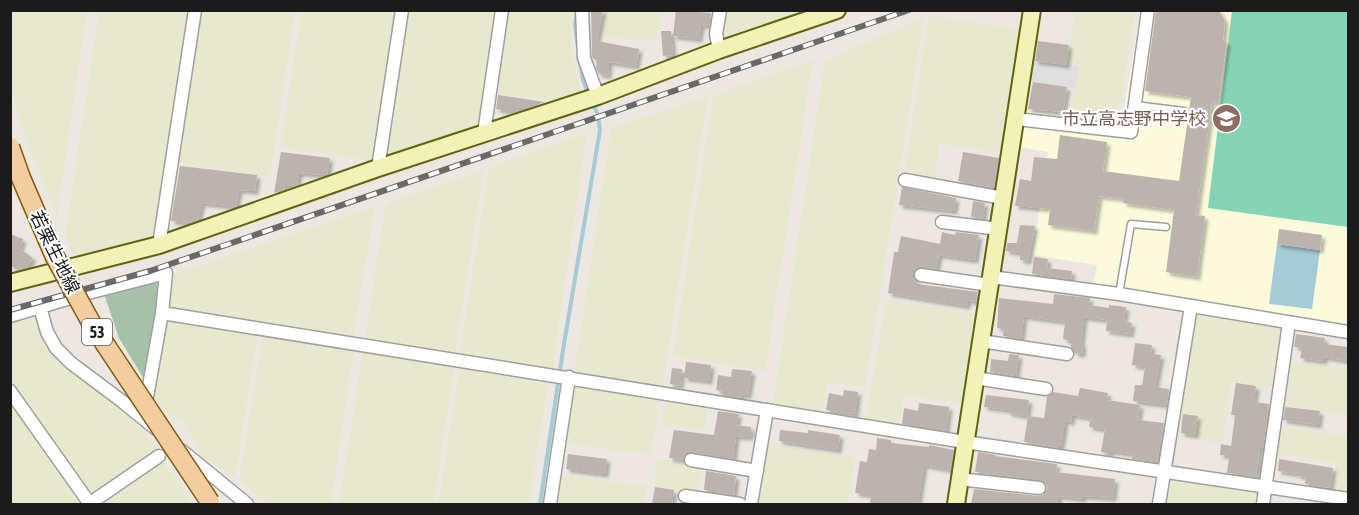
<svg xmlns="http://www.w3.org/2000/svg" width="1359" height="515" viewBox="0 0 1359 515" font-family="'Asap Condensed','Noto Sans JP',sans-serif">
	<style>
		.education { fill: #fbfbdb }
		.farmland { fill: #e7e9ce }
		.cemetery { fill: #a5c2a9 }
		.pitch { fill: #86d4b5 }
		.parking { fill: #dfdfdf }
		.water { fill: #a5cbd6 }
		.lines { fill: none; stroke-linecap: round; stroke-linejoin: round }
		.stream { stroke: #a5cbd6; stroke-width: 4 }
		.building { fill: #bbb4ae; filter: url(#shadow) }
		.lane-casing { stroke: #9f9f9f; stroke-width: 9 }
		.street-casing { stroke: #9f9f9f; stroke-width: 15 }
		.secondary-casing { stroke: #5d650e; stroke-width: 20 }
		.lane { stroke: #fff; stroke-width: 6 }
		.street { stroke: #fff; stroke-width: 12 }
		.secondary { stroke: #f0f2b8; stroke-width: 16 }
		.rail-casing { stroke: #696969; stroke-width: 6 }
		.rail { stroke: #fff; stroke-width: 4; stroke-dasharray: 11; stroke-linecap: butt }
		.primary-bridge-casing { stroke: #845b0e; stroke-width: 21; stroke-linecap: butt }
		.primary-bridge { stroke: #f2cda0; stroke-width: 18 }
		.labels { text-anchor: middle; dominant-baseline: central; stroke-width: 4.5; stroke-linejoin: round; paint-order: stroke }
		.shield { fill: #fff; stroke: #5f5f5f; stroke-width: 1.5 }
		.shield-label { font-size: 16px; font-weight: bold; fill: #1b1b1b }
		.education-label { font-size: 18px; fill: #785e54; stroke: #fff; text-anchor: end }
		.street-label { font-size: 18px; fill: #1b1b1b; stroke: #fff }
	</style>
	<defs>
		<filter id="shadow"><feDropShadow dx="3.5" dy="3.5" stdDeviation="1.5" flood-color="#0004"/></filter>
	</defs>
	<rect width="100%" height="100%" fill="#ece8e1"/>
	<path class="education" d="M1140,11H1348V325L1197,301L1093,287L1097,265L1033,255L1048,152L1019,147L1024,111L1122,124Z"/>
	<g class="farmland">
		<path d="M10,11H87L57,217L26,140L11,90Z"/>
		<path d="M99,11H190L155,237L123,248L75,258L65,236Z"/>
		<path d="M200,11H295L270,177L176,163Z"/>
		<path d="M302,11H398L375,161L280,148Z"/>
		<path d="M407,11H497L479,127L385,158Z"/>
		<path d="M508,11H571V36L573,61L581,90L553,100L495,94Z"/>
		<path d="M605,11H662L657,42L601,36Z"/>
		<path d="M725,11H794V17L722,41L721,35Z"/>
		<path d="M1075,11H1135L1117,120L1071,114L1079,67L1066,64Z"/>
		<path d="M935,16L1020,29L1001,153L939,143L935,180L904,176L928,19Z"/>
		<path d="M924,18L865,387L827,382L822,412L773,404L825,60Z"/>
		<path d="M813,60L765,371L673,357L713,96Z"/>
		<path d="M708,97L662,388L574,374L611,128Z"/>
		<path d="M587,132L552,371L459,356L489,168Z"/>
		<path d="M484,170L455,355L364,343L386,204Z"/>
		<path d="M375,207L353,338L169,310L173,274Z"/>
		<path d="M886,300L976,314L962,403L904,395L898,425L866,419Z"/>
		<path d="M1196,313L1277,326L1283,332L1273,388L1231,383L1222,443L1177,436Z"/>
		<path d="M35,314L48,348L60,363L134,419L156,451L90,496L11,382L10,321Z"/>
		<path d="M167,318L258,333L235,478L203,456L182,420L172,419L154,395Z"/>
		<path d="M263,334L354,349L331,504H269L239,481Z"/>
		<path d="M363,350L455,364L434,504H339Z"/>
		<path d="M1291,361L1348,368V415L1285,407Z"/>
		<path d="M460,365L549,378L529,504H438Z"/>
		<path d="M575,383L660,396L651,455L566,443Z"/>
		<path d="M666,397L709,405L704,430L662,426Z"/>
		<path d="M11,402L80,503L77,504H11Z"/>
		<path d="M1282,427L1348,436V495L1331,492L1336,463L1278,454Z"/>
		<path d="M767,444L855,458L848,504H757Z"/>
		<path d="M658,459L703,465L698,493L655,487L653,488Z"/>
		<path d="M163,461L192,504H98Z"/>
		<path d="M562,475L647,486L644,504H557Z"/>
		<path d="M1170,476L1259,490L1256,504H1165Z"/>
	</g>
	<path class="cemetery" d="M152,278L160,288L144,379L119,338L103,291Z"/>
	<path class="pitch" d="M1232,11H1348V227L1208,208Z"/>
	<path class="parking" d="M1032,60L1079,66L1075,89L1029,81Z"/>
	<path class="water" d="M1277,244L1320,250L1312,309L1269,304Z"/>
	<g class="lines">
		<g class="stream">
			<path d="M577,11L575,25L578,48"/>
			<path d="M580,62L583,80L589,95"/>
			<path d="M540,504L563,350L600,130L598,115L592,102"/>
		</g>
	</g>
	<g class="building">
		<path d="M591,10H603L597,41L639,49L636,66L609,62L608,76L599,74L596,68L597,60L593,59L592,56Z"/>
		<path d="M676,10L711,13L709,26L701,25L699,39L673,36Z"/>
		<path d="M1156,10H1219L1225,21L1223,41L1227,42L1218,103L1212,102L1196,215L1205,216L1197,277L1166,272L1174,210L1123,203L1124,199L1099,196L1094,231L1048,225L1050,209L1015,206L1020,179L1031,181L1034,157L1057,159L1060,135L1107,142L1103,171L1179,181L1191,97L1145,91Z"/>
		<path d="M661,31H671L673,55L663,56Z"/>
		<path d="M1038,41L1069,45L1066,65L1035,61Z"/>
		<path d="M1033,82L1067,87L1063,112L1028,109Z"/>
		<path d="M498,95L545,102L528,108L519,107L518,111L514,112L496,109Z"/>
		<path d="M281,152L330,158L327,175L299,173L297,185L285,186L284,190L274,193Z"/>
		<path d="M963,152L999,158L994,188L958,181Z"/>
		<path d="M180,166L257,175L255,191L239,190L236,207L202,203L198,220L189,223L171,221Z"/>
		<path d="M902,187L956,198L954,211L899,205Z"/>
		<path d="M973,201L985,203L983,219L971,217Z"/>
		<path d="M1020,225L1035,226L1028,261L1020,260V253L1006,251L1007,243H1017Z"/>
		<path d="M1279,229L1322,235L1320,250L1277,244Z"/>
		<path d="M942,232L955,235L956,232L979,235L975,260L939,255L936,269L920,266L917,268L913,273L914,279L918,284L978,292L976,302L968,300L967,306L888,293L894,252H898L901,236L940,244Z"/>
		<path d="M10,234L23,239L20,249L33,258L26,268L18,270L10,265Z"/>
		<path d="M1034,257L1048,259L1047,268L1072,271L1071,279L1032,274Z"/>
		<path d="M1054,294L1090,298L1089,305L1109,308V305L1126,307L1124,321L1132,323L1130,334L1106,331L1107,320L1084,317L1081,344H1083L1082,354L1075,353L1071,347V341L1063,339L1065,322L1024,316L1021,339L1003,336L1004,329L997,328L999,298L1053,304Z"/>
		<path d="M1296,334L1325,338L1324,344L1348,347V361L1324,357V361L1300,358L1302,348L1294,347Z"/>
		<path d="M1135,343L1152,345L1151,354L1161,355L1155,387L1169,389L1167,405L1133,401L1135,385H1142L1145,367L1132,365Z"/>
		<path d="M1009,354L1019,355L1016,376L990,372L991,359L1008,361Z"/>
		<path d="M686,362L711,365L709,381L684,378Z"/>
		<path d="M672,368L682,369L680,386L670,384Z"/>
		<path d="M732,369L752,371L748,395L742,394L741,398L721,394L722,391L716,390L718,375L731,377Z"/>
		<path d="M1236,383L1256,386L1254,402L1269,404L1263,448H1260L1256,477L1227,473L1229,456L1220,455L1221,444L1231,446L1235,415H1231Z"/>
		<path d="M1080,388L1108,393L1107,400L1140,405L1138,420L1164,423L1157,462L1132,459L1133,454L1110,451V454L1101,452L1105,429L1089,427L1091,418L1072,415L1071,422L1065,421L1061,446H1059V448L1024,442L1028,416L1044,418L1047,397L1053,392L1078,396Z"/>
		<path d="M844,390L858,392L855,414L826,410L829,393L843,396Z"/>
		<path d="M986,395L1029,400L1027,416L1008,413V410L984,407Z"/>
		<path d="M919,403L949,407L946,431L902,424L904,408L918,411Z"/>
		<path d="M1285,407L1320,411L1318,425L1283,420Z"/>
		<path d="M718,411L739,414L736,425L751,427L750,437L736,436L733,459L687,451L683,460L669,458L674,430L714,435Z"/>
		<path d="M1183,414L1198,416L1195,435L1181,433Z"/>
		<path d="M780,430L808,433V430L840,435L838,450L779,441Z"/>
		<path d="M877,438L891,440V443L929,447V445L954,450L951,470L924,465L918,504H870L871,495L855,493L860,461L867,462L869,449L876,450Z"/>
		<path d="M978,452L996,455L995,456L1057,464L1056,472L1115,479L1113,498L1083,496V499L1059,496L1057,504H971L974,489L1038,496L1043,495L1047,489L1046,484L1040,480L975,472Z"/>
		<path d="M568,454L607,459L605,474L566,469Z"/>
		<path d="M1279,459L1333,468L1330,488L1305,484L1306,477L1298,476V474L1278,471Z"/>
		<path d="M706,471L736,476L734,495L704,490Z"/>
		<path d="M655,487L674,490L672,504H652Z"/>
	</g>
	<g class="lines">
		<defs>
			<g id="lane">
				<path d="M1135,105L1184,111"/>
				<path d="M1119,294L1131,224L1166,227"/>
			</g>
			<g id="street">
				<path d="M582,10L584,58L598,96"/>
				<path d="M719,50L716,34L720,10"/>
				<path d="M1016,119L1131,132L1148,10"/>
				<path d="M484,133L502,10"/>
				<path d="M378,168L402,10"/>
				<path d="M905,180L1003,198"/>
				<path d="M942,222L999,229"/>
				<path d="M159,245L195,10"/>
				<path d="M921,275L990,285"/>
				<path d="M991,277L1119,294L1348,332"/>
				<path d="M40,307L88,293L166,273L162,313L145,408"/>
				<path d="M162,313L965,442L1348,499"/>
				<path d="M10,316L40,307L47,332L56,348L71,363L123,402L156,429"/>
				<path d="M981,341L1067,354"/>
				<path d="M975,378L1046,389"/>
				<path d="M10,391L90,504"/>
				<path d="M181,450L247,504"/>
				<path d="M691,460L757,471"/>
				<path d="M959,479L1039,488"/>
				<path d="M685,496L740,504"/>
				<path d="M89,504L159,456"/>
				<path d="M550,504L569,377"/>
				<path d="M751,504L767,410"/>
				<path d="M1159,504L1191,306"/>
				<path d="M1263,504L1289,323"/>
			</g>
			<g id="secondary">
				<path d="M10,283L159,245L378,168L598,96L719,50L837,10"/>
				<path d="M956,504L1032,10"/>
			</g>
		</defs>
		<use href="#lane" class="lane-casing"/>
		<use href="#street" class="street-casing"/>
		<use href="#secondary" class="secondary-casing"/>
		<use href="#lane" class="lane"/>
		<use href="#street" class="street"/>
		<use href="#secondary" class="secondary"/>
		<defs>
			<path id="rail" d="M10,310L150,271L909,10"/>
		</defs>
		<use href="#rail" class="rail-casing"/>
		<use href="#rail" class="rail"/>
		<defs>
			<path id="primary-bridge" d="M10,147L21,178L55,257L93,326L210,502"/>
		</defs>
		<use href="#primary-bridge" class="primary-bridge-casing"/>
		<use href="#primary-bridge" class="primary-bridge"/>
	</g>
	<defs>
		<symbol id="school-disc" viewBox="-11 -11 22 22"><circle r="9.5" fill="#8d6e63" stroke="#fff"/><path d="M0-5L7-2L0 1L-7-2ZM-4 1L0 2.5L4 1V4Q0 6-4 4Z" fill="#fff"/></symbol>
	</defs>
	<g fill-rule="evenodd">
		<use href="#school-disc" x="1210" y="102" width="33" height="33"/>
	</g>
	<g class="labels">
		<rect class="shield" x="82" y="319" width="30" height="26" rx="4.5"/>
		<g class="shield-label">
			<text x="97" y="332">53</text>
		</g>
		<g class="education-label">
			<text x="1206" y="118">市立高志野中学校</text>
		</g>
		<g class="street-label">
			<text transform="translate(55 252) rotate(64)">若栗生地線</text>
		</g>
	</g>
	<rect width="1359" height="515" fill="none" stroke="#1b1b1b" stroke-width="24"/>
</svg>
